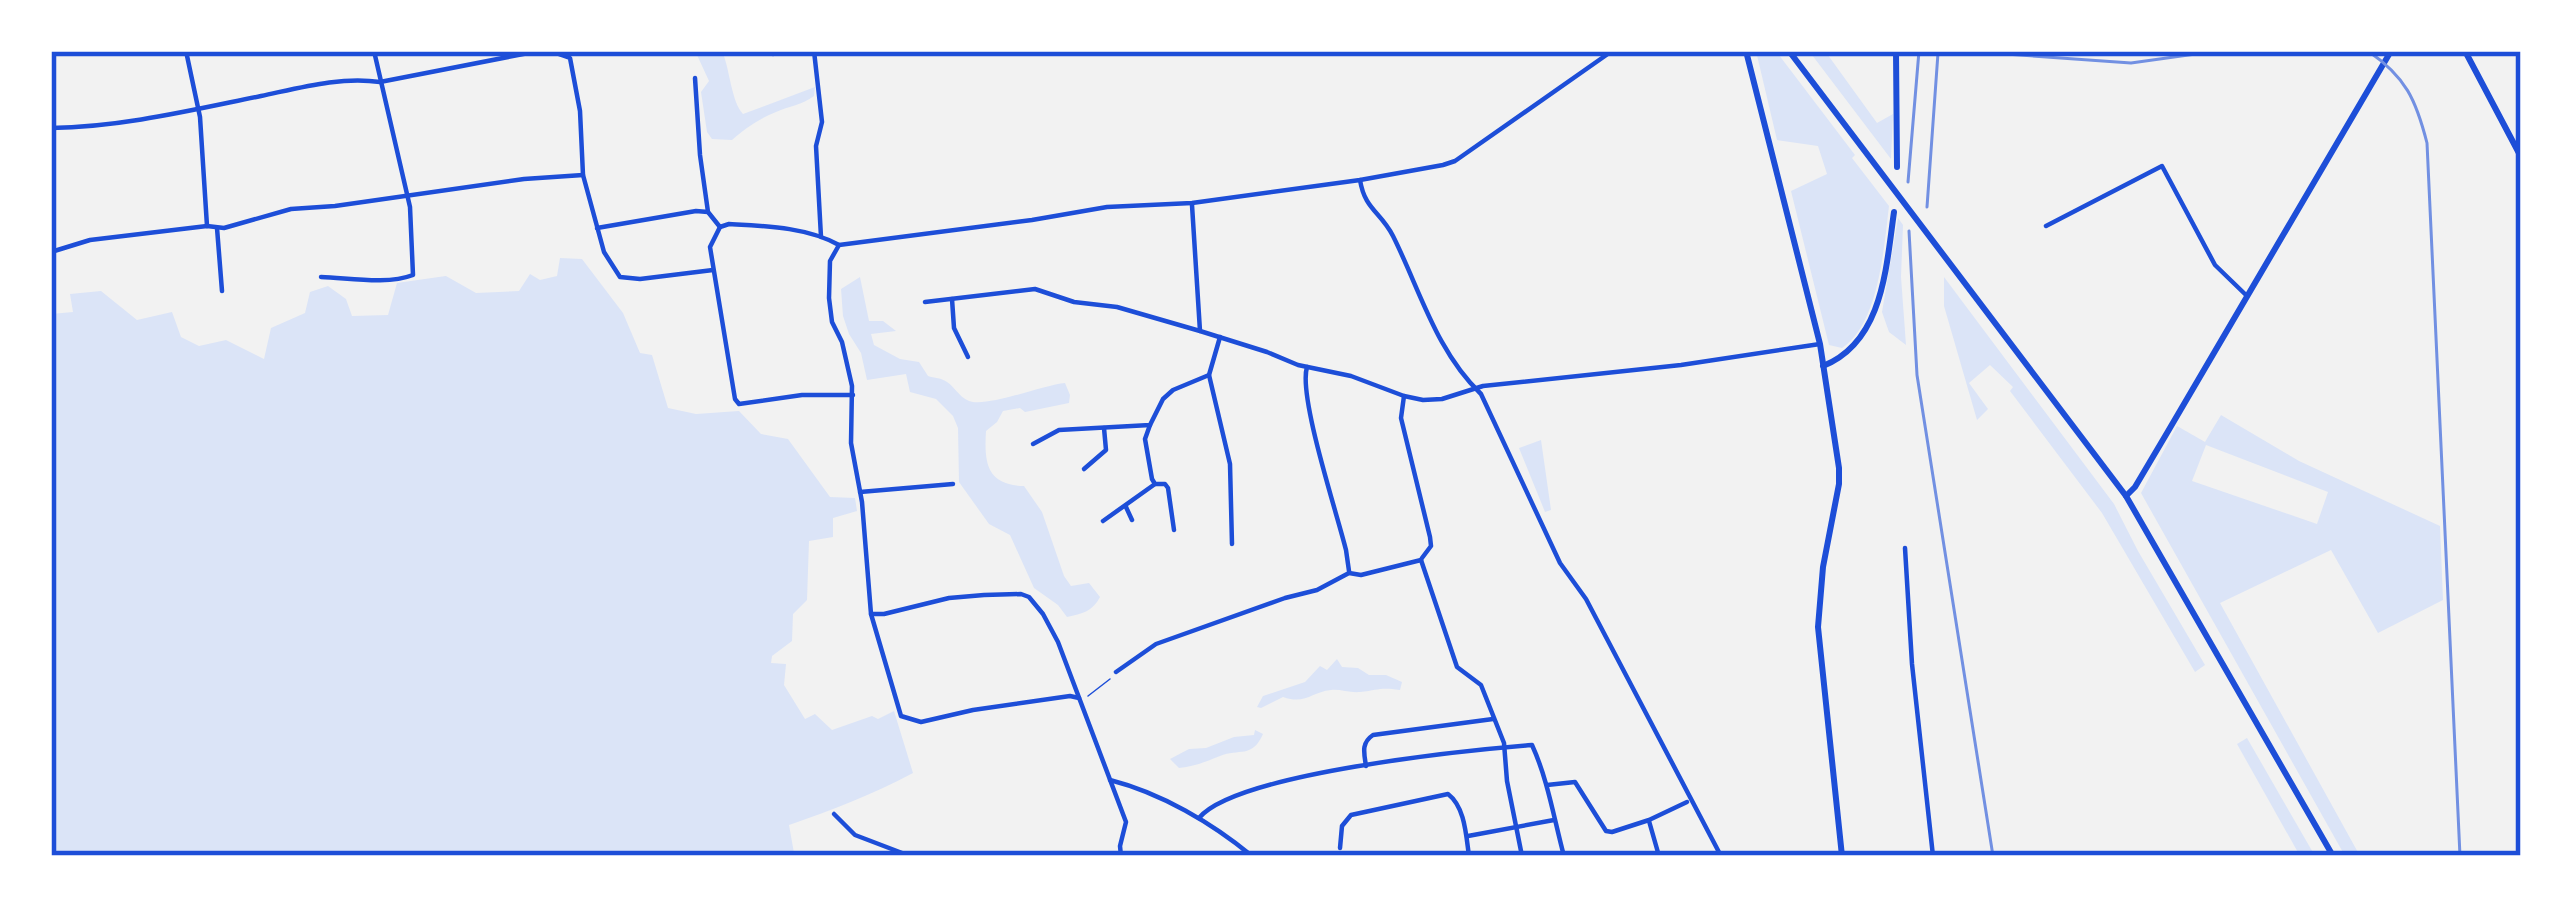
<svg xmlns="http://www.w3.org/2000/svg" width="2572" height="907" viewBox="0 0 2572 907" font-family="Commissioner,sans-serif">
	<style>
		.green { fill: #dbe4f7; fill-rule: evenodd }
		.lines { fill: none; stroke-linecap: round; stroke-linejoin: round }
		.path { stroke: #1d4ed8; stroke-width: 1.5 }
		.minor { stroke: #1d4ed8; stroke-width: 4.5 }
		.tertiary { stroke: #1d4ed8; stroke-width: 6 }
		.primary { stroke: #1d4ed8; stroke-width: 6 }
		.tram { stroke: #7290e2; stroke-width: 3 }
		.rail { stroke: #7290e2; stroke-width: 3 }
		.neatline { fill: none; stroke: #1d4ed8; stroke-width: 4.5 }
	</style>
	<rect width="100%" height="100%" fill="#f2f2f2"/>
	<g class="green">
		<path d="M664,51H722C730,69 731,101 743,114L815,87L814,96C802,105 789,106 776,112C760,118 744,129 732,140L712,139L707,132L701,92L709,81L697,55H668Z"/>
		<path d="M1756,51H1776L1855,155L1852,158L1889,206C1884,247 1879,324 1842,348L1829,345L1791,191L1827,174L1818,146L1777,140Z"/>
		<path d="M1809,51H1825L1877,123L1893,114L1891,159Z"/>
		<path d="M1898,218L1903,225L1901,277L1906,345L1889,332L1882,312Z"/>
		<path d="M560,258L582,259L623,313L640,353L652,355L668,408L696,414L739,411L761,434L788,439L830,497L855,498L857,511L833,518V537L809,541L807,600L793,614L792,641L772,656L771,663L786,664L784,685L805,719L815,714L832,730L872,716L878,719L894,711L913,773C873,794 833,810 789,825L794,853L800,856H51V314L73,312L70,294L101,291L137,320L172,312L181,337L199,346L226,340L264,359L271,328L305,313L310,292L328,286L346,299L352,316L388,315L397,283L446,276L476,293L519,291L530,274L540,280L557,276Z"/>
		<path d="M860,277L869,321H883L896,331L871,334L874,345L900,359L919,362L928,376C934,378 942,378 947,382C955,387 958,396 969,401C986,408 1043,385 1065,383L1070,395L1069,403L1025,412L1020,408L1003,411L997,422L986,431C984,464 987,485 1024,486L1042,512L1064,576L1071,586L1089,583L1100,597C1093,611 1082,614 1067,617L1058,605L1034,588L1010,535L989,524L959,482L958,428L953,416L936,399L910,392L906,374L867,380L861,353L849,334L843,316L841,289Z"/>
		<path d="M1944,277L2114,504L2138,551L2205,665L2195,672L2102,513L2010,391L2013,387L1990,365L1969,383L1988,409L1977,420L1944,306Z"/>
		<path d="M2221,415L2299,461L2440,526L2443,600L2378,633L2331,550L2220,603L2360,856H2345L2141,493L2177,426L2205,442ZM2206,445L2328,492L2317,524L2192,481Z"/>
		<path d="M1541,440L1551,510L1545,512L1519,448Z"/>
		<path d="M1337,659L1342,667L1358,668L1369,675H1386L1402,682L1400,690C1380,687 1379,690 1360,692C1350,693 1340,689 1331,690C1311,692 1306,705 1283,697L1261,708L1257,707L1263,696L1305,682L1320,666L1327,670Z"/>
		<path d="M1255,730L1263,734C1252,759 1239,748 1220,756C1205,762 1196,766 1179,768L1170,759L1189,749L1206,748L1234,737L1254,735Z"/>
		<path d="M2247,738L2315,856H2300L2237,744Z"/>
	</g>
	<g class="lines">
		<path class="path" d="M1088,696L1110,679"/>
		<g class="minor">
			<path d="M186,51L200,117L207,226"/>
			<path d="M550,51L570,58L580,111L583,175L604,252L620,277L640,279L713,270"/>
			<path d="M773,51V54"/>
			<path d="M814,51L822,122L816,146L821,237"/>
			<path d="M695,78L700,155L708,212L720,227"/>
			<path d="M51,128C122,127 192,110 261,96C299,88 341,76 380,82L539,51"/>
			<path d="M1360,180C1365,210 1380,211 1393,236C1420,290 1436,351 1481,394L1560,563L1586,599L1721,856"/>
			<path d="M1192,205L1200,331"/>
			<path d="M2046,226L2162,166L2215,265L2247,296"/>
			<path d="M720,227L729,224C765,226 807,227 839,245L1032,220L1107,207L1192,203L1360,180L1443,165L1455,161L1612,51"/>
			<path d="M720,227L710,247L735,399L739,404L802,395H853"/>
			<path d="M217,228L222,291"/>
			<path d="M597,228L696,211L708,212"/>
			<path d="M839,245L830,261L829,298L832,322L842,342L852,386L851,443L862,502L871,614L901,716L921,722L973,710L1070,696L1079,698"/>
			<path d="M51,252L90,240L207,226L224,228L291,209L335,206L524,179L583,175"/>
			<path d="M321,277C350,278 387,285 413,275L410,207L374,51"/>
			<path d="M952,299L954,328L968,357"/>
			<path d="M925,302L1035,289L1074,302L1117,307L1200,331L1267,352L1298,365L1351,376L1404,396L1423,400L1442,399L1483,386L1681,365L1820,344"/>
			<path d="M1220,337L1209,375L1230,464L1232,544"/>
			<path d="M1307,367C1298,396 1337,513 1346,550L1349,571"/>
			<path d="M1404,396L1401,418L1430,537L1431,546L1422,558"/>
			<path d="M1150,425L1145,439L1152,479L1155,484H1165L1168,488L1174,530"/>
			<path d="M1033,444L1059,430L1150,425L1163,399L1173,390L1209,375"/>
			<path d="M1084,469L1106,450L1104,428"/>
			<path d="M860,492L953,484"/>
			<path d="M1126,507L1132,520"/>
			<path d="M1103,521L1155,484"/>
			<path d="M1905,548L1912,664L1933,856"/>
			<path d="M1421,560L1457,667L1481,685L1504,743L1507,781L1522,856"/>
			<path d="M871,614H884L949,598L984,595L1021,594L1029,597L1043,614L1058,642L1126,822L1120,846L1121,856"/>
			<path d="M1116,672L1156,644L1285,598L1317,590L1349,573L1361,575L1421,560"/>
			<path d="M1366,766C1364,753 1361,743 1373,735L1493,719"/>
			<path d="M1110,780C1161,793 1212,823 1252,856"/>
			<path d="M1547,785L1575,782L1606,831L1612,832L1649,820L1687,802"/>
			<path d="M834,814L855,835L910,856"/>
			<path d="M1199,818C1236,773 1469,750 1532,745C1548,780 1554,819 1564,856"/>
			<path d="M1649,821L1659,856"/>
			<path d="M1468,836L1554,820"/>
			<path d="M1340,848L1342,826L1351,815L1448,794C1465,807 1466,835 1469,856"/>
		</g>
		<g class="tertiary">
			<path d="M1896,51L1897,167"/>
			<path d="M1823,366C1883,342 1886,268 1894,212"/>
			<path d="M2126,496L2135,487L2167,433L2391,51"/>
		</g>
		<g class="primary">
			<path d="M1746,51L1820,344L1839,468V484L1823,567L1818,627L1842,856"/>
			<path d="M1789,51L2126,496L2333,856"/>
			<path d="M2465,51L2521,157"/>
		</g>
		<g class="tram">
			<path d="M1963,51L2131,63L2217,51"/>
			<path d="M2368,51C2406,77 2416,100 2427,143L2460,856"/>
		</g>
		<g class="rail">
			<path d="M1908,182L1919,51"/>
			<path d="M1927,207L1938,53"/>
			<path d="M1909,231L1917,375L1993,856"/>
		</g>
	</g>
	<rect width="2572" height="907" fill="none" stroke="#ffffff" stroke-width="108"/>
	<rect x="54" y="54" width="2464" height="799" class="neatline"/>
</svg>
